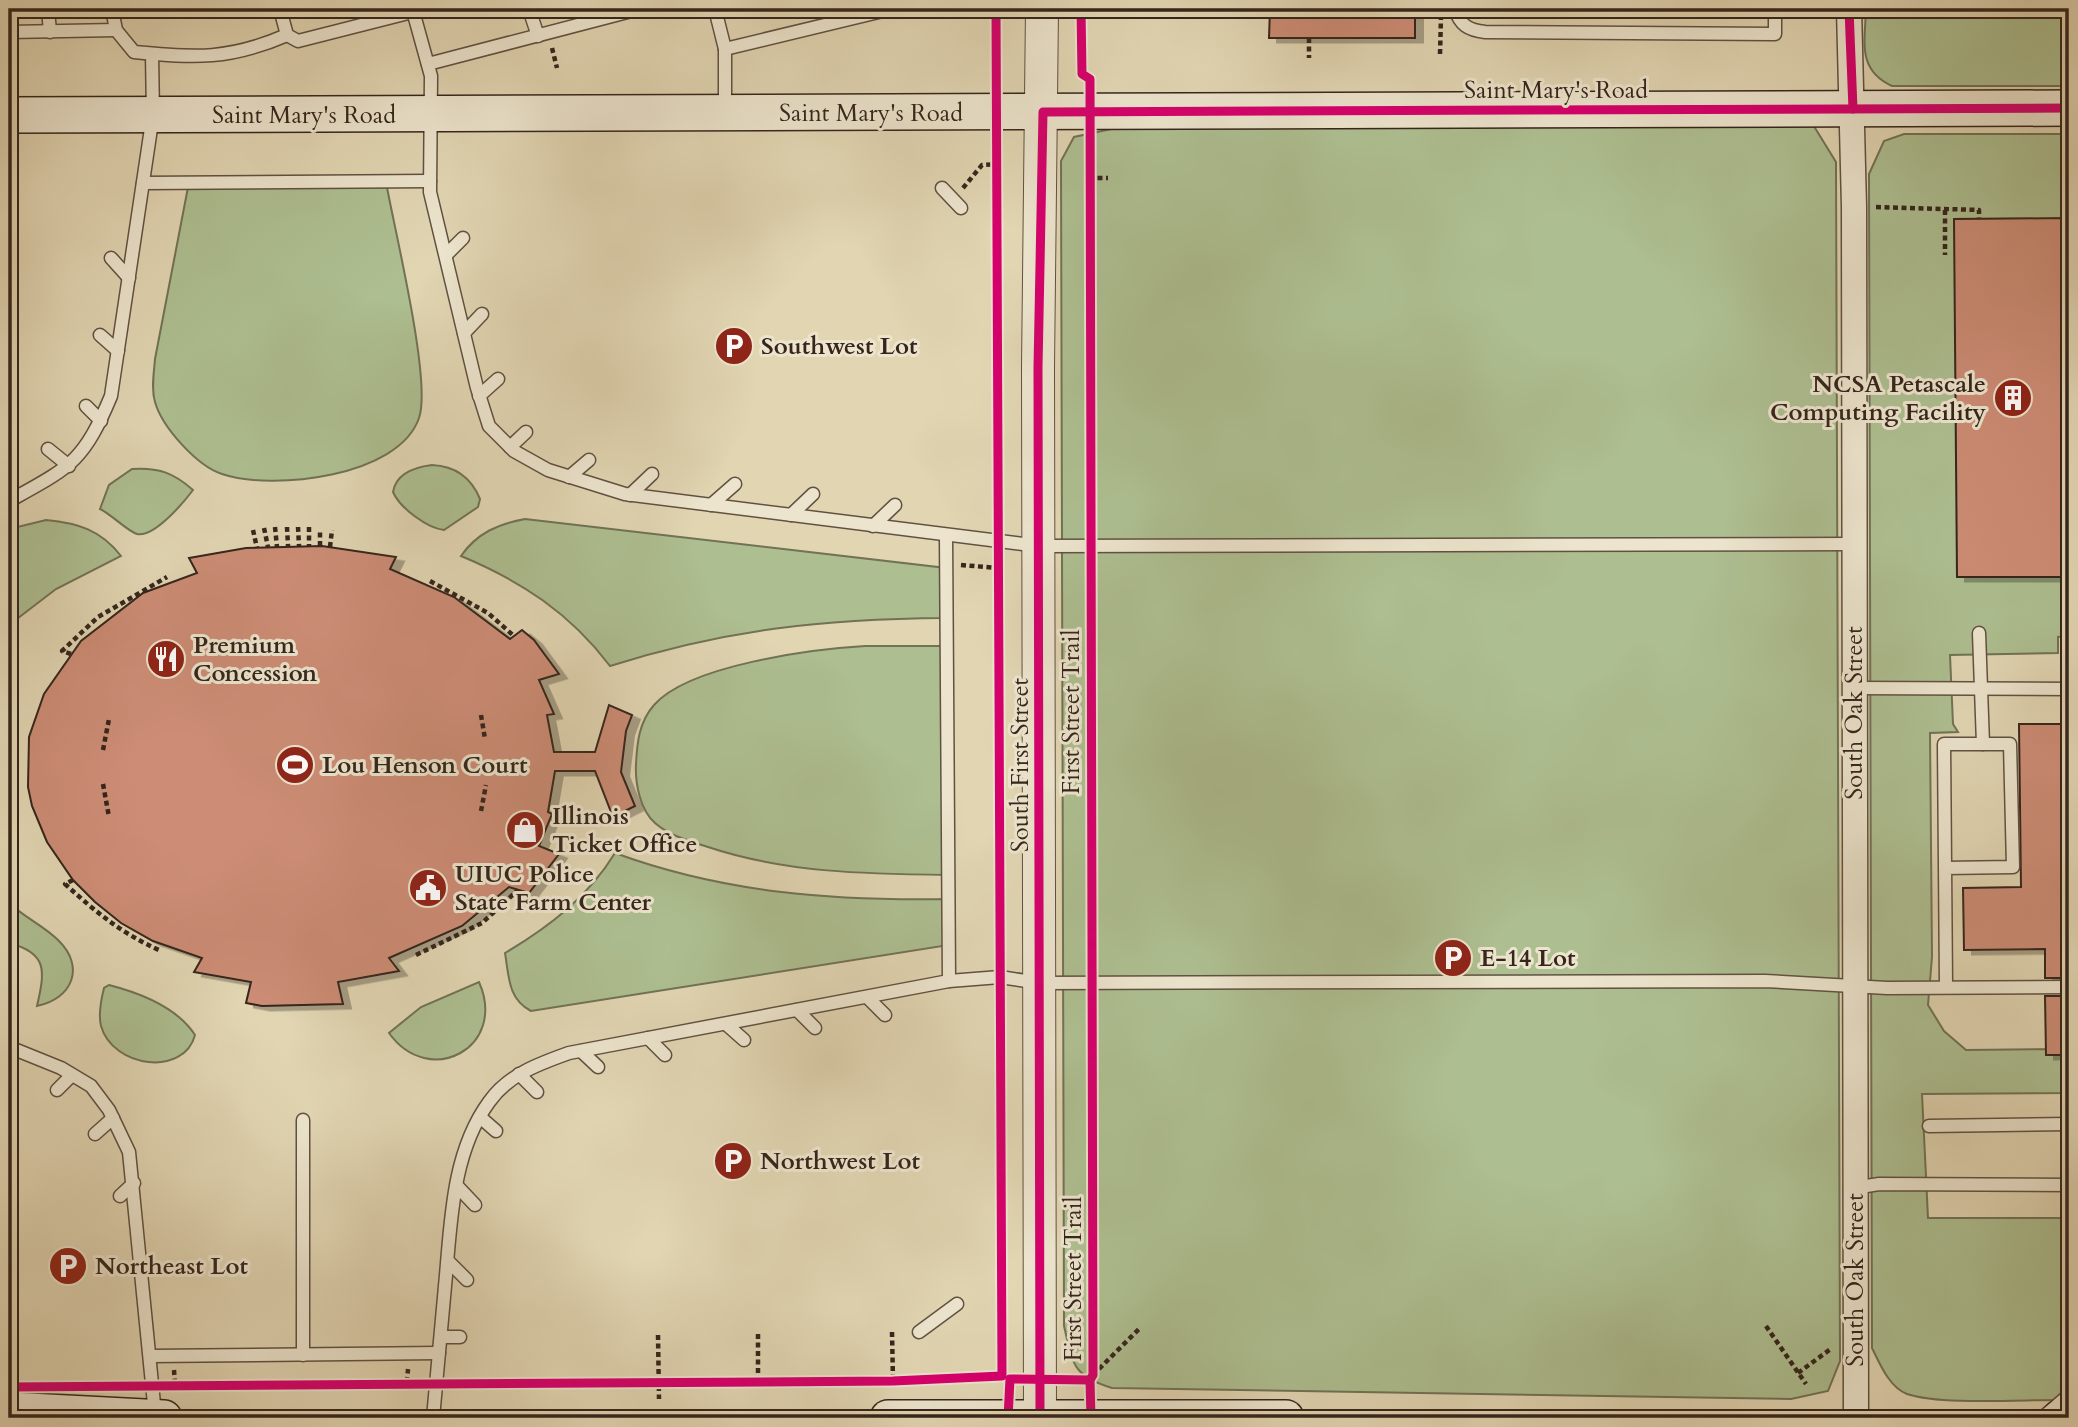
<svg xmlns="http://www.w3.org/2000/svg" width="2078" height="1427" viewBox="0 0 2078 1427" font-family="Cardo,serif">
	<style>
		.green { fill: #adbe90; stroke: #717256; stroke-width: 2 }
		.building { fill: #cc8c75; stroke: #35251c; stroke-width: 2; filter: url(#shadow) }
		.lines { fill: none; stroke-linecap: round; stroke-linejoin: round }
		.service-casing { stroke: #605142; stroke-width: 15 }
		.minor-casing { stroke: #605142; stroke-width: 27 }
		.tertiary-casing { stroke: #605142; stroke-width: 34 }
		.secondary-casing { stroke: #35251c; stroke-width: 38 }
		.path { stroke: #35251c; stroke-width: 4.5; stroke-dasharray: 5 3.5; stroke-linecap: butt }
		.service { stroke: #ece4cd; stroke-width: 12 }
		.minor { stroke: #ece4cd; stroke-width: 24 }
		.tertiary { stroke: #ece4cd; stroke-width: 32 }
		.secondary { stroke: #ece4cd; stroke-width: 35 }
		.cycleway-casing { stroke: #ece4cd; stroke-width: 13 }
		.cycleway { stroke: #d6006c; stroke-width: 9 }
		.labels { text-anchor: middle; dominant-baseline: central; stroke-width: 6; stroke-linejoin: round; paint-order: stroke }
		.street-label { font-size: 24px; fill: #35251c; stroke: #ece4cd }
		.poi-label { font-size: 24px; font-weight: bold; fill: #35251c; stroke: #ece4cd; text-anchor: start }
	</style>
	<defs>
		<filter id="shadow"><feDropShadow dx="8" dy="4.5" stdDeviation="0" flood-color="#0004"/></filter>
	</defs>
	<rect width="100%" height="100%" fill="#e1d5b2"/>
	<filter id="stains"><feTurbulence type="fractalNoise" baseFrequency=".00286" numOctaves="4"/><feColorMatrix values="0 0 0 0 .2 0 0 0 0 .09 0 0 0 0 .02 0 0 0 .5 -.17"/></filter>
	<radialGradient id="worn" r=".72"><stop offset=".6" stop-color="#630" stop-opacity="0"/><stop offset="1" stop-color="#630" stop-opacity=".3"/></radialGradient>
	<g class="green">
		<path d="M1866,9H2069V86H1892C1857,70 1865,42 1866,9Z"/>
		<path d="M1812,123L1836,162L1840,1361L1828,1391L1791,1399L1112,1388C1072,1376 1073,1364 1064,1326L1061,161L1074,137L1116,128Z"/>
		<path d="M1904,134H2069V636L2058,637V653L1950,655L1953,724L1958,732L1930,733L1932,957L1928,1005L1944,1031L1966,1050L2069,1049V1093L1922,1094L1928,1218H2069V1400C2030,1399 1942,1406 1907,1394C1889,1387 1880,1364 1872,1348L1869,174L1884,141Z"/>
		<path d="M189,182H386C394,228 432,381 419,418C399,477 272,491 222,474C197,466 162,427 155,402C151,388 154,373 155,359Z"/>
		<path d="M432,465C455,466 471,477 480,499L478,507L444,530C427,528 400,508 393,492C396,473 416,467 432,465Z"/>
		<path d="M132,469C158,467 174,473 193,490C184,502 154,538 137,534C127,531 111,514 100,509L109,485Z"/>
		<path d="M525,519L946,568V618C824,619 727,629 610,666C570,613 521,581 461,556C477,533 498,524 525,519Z"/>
		<path d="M46,520C78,523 101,530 121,556L56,589L9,625V529Z"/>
		<path d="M865,646H947L948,875C867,874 786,873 708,847C689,841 670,836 655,823C640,810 635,783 636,764C637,743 639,722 654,705C689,665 813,649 865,646Z"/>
		<path d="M615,853C724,893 833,901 949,899V945L531,1011C508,999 509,977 505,953C549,927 588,897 615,853Z"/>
		<path d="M9,903C24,917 44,926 58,940C86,967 72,999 37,1006C45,971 48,953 9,943Z"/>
		<path d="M479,982C508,1048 429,1089 389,1033L421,1007Z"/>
		<path d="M109,985C140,993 177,1007 195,1035C184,1077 113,1068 101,1026C98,1014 101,1000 104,988Z"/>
	</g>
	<g class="building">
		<path d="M1270,9H1415V38H1269Z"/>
		<path d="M2069,218V577H1957L1954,219Z"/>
		<path d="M322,546L396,557L390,569L454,597L510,639L522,630L534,640L559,674L539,680L554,714L547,715L554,752H595L609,705L632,715L626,731L621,772L635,806L613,817L595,771H555L548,812L552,814L539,846L559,854L529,893L509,887L462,926L389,958L399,971L338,982L343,1004L262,1006L246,1003L251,982L194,972L202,958L153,941L121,923L95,902L73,880L47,842L32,806L28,787L29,737L44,694L81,641L143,593L197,573L189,558L246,548Z"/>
		<path d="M2019,724H2069V978H2045V949L1964,950L1963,888L2021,887Z"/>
		<path d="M2045,996H2069V1055H2046Z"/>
	</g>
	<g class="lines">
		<defs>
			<g id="service">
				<path d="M48,9L50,32"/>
				<path d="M112,9L116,30L134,52C196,58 229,60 287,35"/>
				<path d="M280,9L287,35L298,41L424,9"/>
				<path d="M529,9L538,36"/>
				<path d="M715,9L725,49V109"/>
				<path d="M1455,9C1460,25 1468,30 1485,32L1775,34V9"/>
				<path d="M413,11L431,76L430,192L477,388L489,426L514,451L548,470L625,494L1039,546L1854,544"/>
				<path d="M9,32L116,30"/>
				<path d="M725,49L891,9"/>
				<path d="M428,64L639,9"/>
				<path d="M143,183L430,181"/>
				<path d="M942,188L961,208"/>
				<path d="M446,255L463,238"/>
				<path d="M111,258L129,278"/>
				<path d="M464,333L482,314"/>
				<path d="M100,335L118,351"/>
				<path d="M479,396L498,379"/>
				<path d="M86,406L101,421"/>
				<path d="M510,447L526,432"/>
				<path d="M48,449L69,466"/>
				<path d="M569,477L589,460"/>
				<path d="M630,495L652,474"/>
				<path d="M9,501C70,467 83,463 111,396L153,115L152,54"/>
				<path d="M711,505L735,484"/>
				<path d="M791,515L813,494"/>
				<path d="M873,526L895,505"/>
				<path d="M946,535L949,981"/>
				<path d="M1979,633L1983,744"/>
				<path d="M1854,688L2069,689"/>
				<path d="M1945,868L2013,867L2010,744H1944L1946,986"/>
				<path d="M867,997L885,1015"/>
				<path d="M797,1010L815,1028"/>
				<path d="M726,1024L744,1040"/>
				<path d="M648,1038L665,1055"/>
				<path d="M9,1047L61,1068L91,1086L109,1110L129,1152L155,1414"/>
				<path d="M581,1051L598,1067"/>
				<path d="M519,1074L537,1092"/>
				<path d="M57,1090L72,1075"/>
				<path d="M480,1117L496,1131"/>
				<path d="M303,1120V1355"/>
				<path d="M1929,1126L2069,1124"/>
				<path d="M95,1134L113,1118"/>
				<path d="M457,1186L475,1205"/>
				<path d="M1854,1188L1879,1184L2069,1185"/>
				<path d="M120,1196L134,1183"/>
				<path d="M448,1261L467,1280"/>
				<path d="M919,1332L957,1304"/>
				<path d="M441,1337H460"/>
				<path d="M150,1356L439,1353"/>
				<path d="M433,1418C437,1374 441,1330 445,1286C451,1225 451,1154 489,1102C508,1075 538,1064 569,1053L949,981L1000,977L1039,983L1765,981L1887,988L2069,987"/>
				<path d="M2042,1418L2069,1395"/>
			</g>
			<path id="minor" d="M1849,9L1854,207L1856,1418"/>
			<path id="tertiary" d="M1040,1418L1038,368L1042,9"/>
			<g id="secondary">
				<path d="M9,115L2069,108"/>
				<path d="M9,1410L164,1418"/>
				<path d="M888,1418H1286"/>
				<path d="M2060,1418L2069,1417"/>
			</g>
		</defs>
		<use href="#service" class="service-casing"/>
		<use href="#minor" class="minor-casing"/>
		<use href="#tertiary" class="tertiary-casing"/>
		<use href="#secondary" class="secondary-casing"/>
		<g class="path">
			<path d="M1309,38V58"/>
			<path d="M552,48L557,68"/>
			<path d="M1440,54L1441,17"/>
			<path d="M1089,178H1108"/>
			<path d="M963,188L982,165L997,164"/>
			<path d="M1876,207L1979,210V219"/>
			<path d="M1945,210V255"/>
			<path d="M275,527L277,547"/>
			<path d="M287,527L288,546"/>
			<path d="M298,527L299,546"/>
			<path d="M309,527V546"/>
			<path d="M264,528L268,547"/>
			<path d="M253,530L257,548"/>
			<path d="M320,546V529"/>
			<path d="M330,547L332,530"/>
			<path d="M961,565L998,568"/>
			<path d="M430,581L488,613L514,636"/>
			<path d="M71,654L62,651L98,617L167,577"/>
			<path d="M481,715L485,739"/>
			<path d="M103,750L109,719"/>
			<path d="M103,784L109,817"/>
			<path d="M481,811L486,785"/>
			<path d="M73,880L65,884C97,913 121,933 161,951"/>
			<path d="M416,955L482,923L518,890"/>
			<path d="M1766,1326L1806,1384"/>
			<path d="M892,1332L893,1381"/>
			<path d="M758,1334V1381"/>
			<path d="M658,1335L659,1399"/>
			<path d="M174,1370L175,1385"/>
			<path d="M1798,1373L1832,1348"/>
			<path d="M1093,1375L1141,1327"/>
			<path d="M407,1382L408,1369"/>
		</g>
		<use href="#service" class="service"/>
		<use href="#minor" class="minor"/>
		<use href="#tertiary" class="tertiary"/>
		<use href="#secondary" class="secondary"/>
		<defs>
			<g id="cycleway">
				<path d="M1081,9L1082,74L1090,79L1093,1375L1090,1380L1091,1418"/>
				<path d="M1849,9L1853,109"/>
				<path d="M9,1387L893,1381L1002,1376L996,9"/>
				<path d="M1008,1418L1010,1379L1090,1380"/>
				<path d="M1040,1418L1038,368L1043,112L2069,108"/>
			</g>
		</defs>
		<use href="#cycleway" class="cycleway-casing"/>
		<use href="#cycleway" class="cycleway"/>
	</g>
	<defs>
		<symbol id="parking-disc" viewBox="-11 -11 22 22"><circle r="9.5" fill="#8f2418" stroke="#ece4cd"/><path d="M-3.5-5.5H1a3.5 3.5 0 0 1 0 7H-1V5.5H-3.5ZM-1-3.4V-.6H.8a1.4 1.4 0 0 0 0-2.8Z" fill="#fff"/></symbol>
		<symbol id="building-disc" viewBox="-11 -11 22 22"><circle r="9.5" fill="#8f2418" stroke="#ece4cd"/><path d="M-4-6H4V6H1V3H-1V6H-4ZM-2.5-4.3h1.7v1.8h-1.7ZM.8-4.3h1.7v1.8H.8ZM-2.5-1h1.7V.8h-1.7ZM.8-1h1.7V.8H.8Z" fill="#fff"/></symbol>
		<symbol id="restaurant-disc" viewBox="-11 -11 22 22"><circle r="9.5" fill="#8f2418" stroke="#ece4cd"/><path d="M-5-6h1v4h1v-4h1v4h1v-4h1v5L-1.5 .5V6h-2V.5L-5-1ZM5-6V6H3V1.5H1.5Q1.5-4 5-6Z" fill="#fff"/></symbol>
		<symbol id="stadium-disc" viewBox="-11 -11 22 22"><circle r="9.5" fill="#8f2418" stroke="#ece4cd"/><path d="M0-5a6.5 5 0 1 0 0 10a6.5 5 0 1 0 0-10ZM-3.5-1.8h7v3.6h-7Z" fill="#fff"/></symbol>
		<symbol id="shop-disc" viewBox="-11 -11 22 22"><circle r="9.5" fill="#8f2418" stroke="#ece4cd"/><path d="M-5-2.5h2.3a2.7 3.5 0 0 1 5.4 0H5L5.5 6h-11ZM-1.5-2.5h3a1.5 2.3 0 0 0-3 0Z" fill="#fff"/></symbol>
		<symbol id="civic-disc" viewBox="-11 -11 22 22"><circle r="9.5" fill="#8f2418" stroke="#ece4cd"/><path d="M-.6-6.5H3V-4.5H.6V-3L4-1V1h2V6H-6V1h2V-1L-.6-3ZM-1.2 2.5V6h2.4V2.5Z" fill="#fff"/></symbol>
	</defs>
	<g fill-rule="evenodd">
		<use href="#parking-disc" x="712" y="324" width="44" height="44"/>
		<use href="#building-disc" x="1991" y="376" width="44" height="44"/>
		<use href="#restaurant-disc" x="144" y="637" width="44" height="44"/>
		<use href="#stadium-disc" x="273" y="743" width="44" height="44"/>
		<use href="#shop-disc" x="503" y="808" width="44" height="44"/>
		<use href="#civic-disc" x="406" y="866" width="44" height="44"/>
		<use href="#parking-disc" x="1431" y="936" width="44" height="44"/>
		<use href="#parking-disc" x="711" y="1139" width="44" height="44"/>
		<use href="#parking-disc" x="46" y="1244" width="44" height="44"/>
	</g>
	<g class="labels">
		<g class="street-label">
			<text x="1556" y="90">Saint Mary's Road</text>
			<text x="871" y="113">Saint Mary's Road</text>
			<text x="304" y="115">Saint Mary's Road</text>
			<text transform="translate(1071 712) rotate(-90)">First Street Trail</text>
			<text transform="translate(1854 713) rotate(-90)">South Oak Street</text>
			<text transform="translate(1020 765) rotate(-90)">South First Street</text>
			<text transform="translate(1073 1279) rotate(-90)">First Street Trail</text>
			<text transform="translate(1855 1280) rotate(-90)">South Oak Street</text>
		</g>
		<g class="poi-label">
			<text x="761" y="346">Southwest Lot</text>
			<text x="1986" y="384" text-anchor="end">NCSA Petascale<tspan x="1986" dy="28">Computing Facility</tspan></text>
			<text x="193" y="645">Premium<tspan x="193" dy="28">Concession</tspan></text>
			<text x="322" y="765">Lou Henson Court</text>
			<text x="552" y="816">Illinois<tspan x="552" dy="28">Ticket Office</tspan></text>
			<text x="455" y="874">UIUC Police<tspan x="455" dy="28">State Farm Center</tspan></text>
			<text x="1480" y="958">E-14 Lot</text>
			<text x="760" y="1161">Northwest Lot</text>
			<text x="95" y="1266">Northeast Lot</text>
		</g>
	</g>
	<rect width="2078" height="1427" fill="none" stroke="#e1d5b2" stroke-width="35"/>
	<rect x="10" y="10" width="2057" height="1406" fill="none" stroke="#35251c" stroke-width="3.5"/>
	<rect x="18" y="18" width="2043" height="1392" fill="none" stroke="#35251c" stroke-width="2"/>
	<rect width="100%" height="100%" filter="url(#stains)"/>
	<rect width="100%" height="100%" fill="url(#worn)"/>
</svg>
